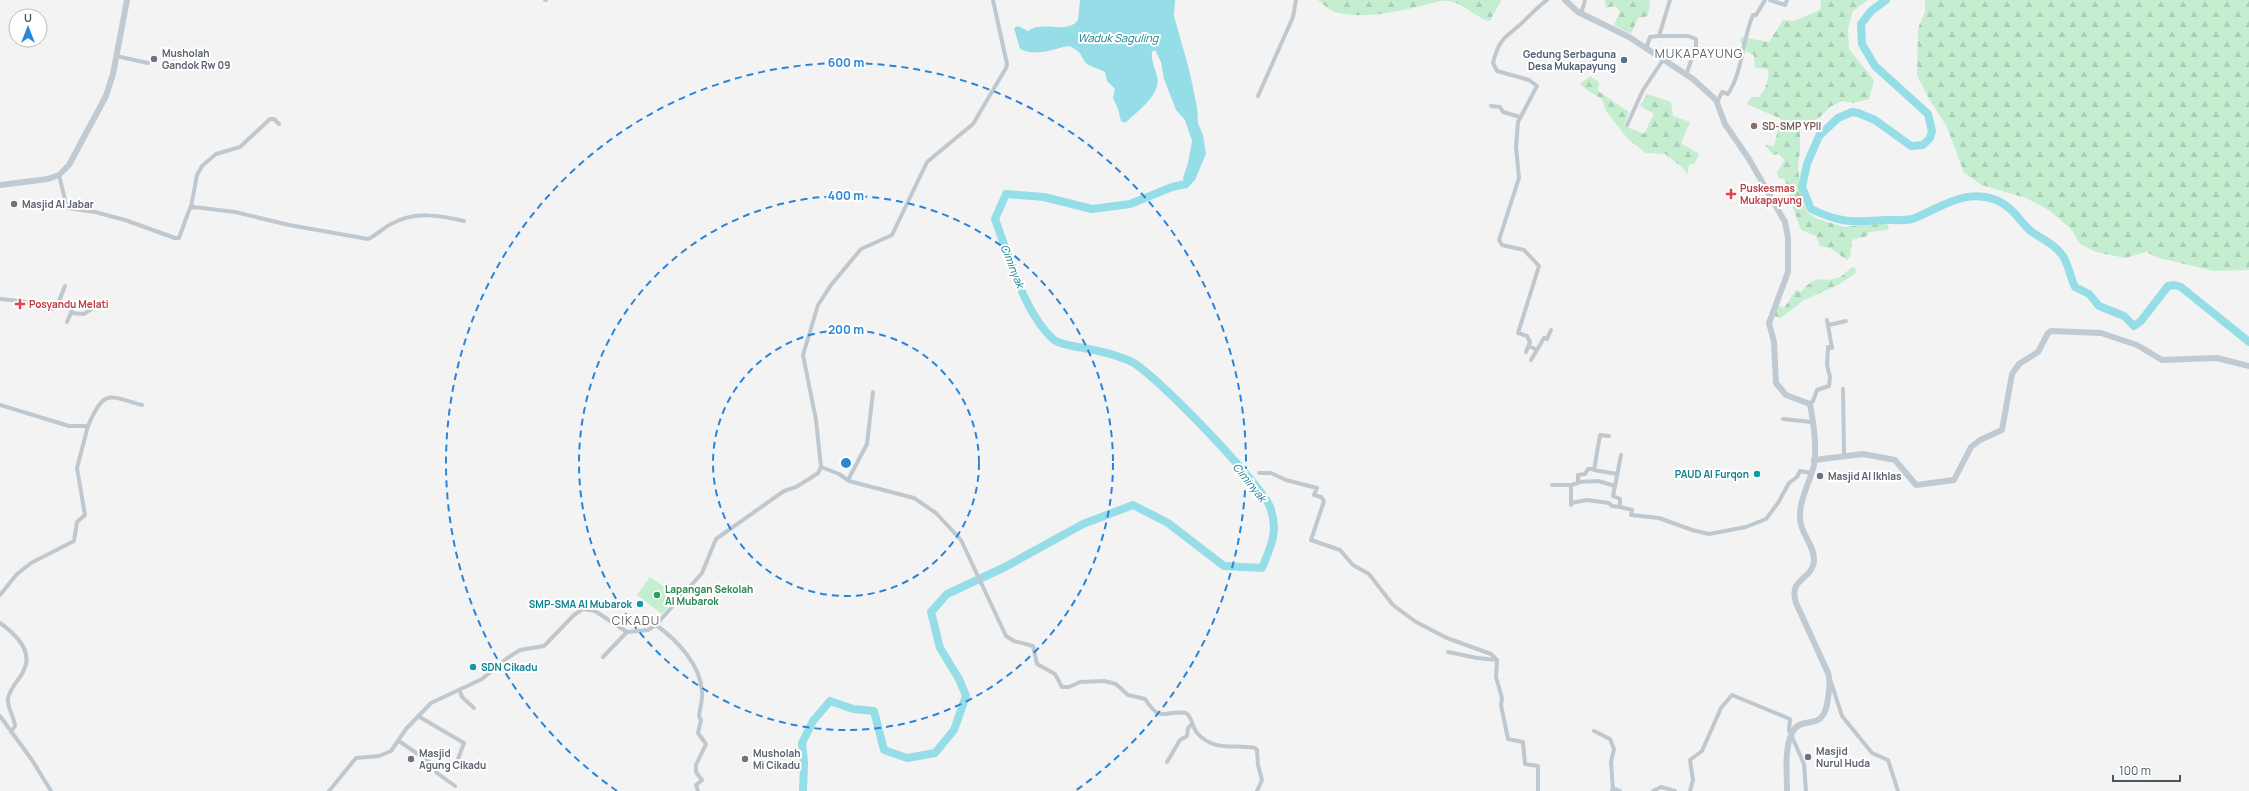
<svg xmlns="http://www.w3.org/2000/svg" width="2249" height="791" viewBox="0 0 2249 791" font-family="Manrope,sans-serif">
	<style>
		.forest { fill: url(#forest-firs) }
		.pitch { fill: #c5eed1 }
		.water { fill: #96dee7 }
		.lines { fill: none; stroke-linecap: round; stroke-linejoin: round }
		.river { stroke: #96dee7; stroke-width: 8 }
		.street { stroke: #bfc8ce; stroke-width: 4 }
		.secondary { stroke: #c0cad2; stroke-width: 6 }
		.ring { fill: none; stroke: #2785da; stroke-width: 2; stroke-dasharray: 7 5 }
		.worship-dot { fill: #6b7280; stroke: #fff; stroke-width: 1.5 }
		.service-dot { fill: #5c6f8a; stroke: #fff; stroke-width: 1.5 }
		.education-dot { fill: #8d6e63; stroke: #fff; stroke-width: 1.5 }
		.health-dot { fill: #e0444e; stroke: #fff; stroke-width: 1.5 }
		.culture-dot { fill: #0f9aa8; stroke: #fff; stroke-width: 1.5 }
		.leisure-dot { fill: #2e9e5b; stroke: #fff; stroke-width: 1.5 }
		.labels { text-anchor: middle; dominant-baseline: central; stroke-width: 4; stroke-linejoin: round; paint-order: stroke }
		.worship-label { font-size: 10px; font-weight: bold; fill: #5b616d; stroke: #fff; text-anchor: start }
		.service-label { font-size: 10px; font-weight: bold; fill: #4e5e75; stroke: #fff; text-anchor: end }
		.education-label { font-size: 10px; font-weight: bold; fill: #785e54; stroke: #fff; text-anchor: start }
		.health-label { font-size: 10px; font-weight: bold; fill: #be3a42; stroke: #fff; text-anchor: start }
		.culture-label { font-size: 10px; font-weight: bold; fill: #0d838f; stroke: #fff; text-anchor: end }
		.leisure-label { font-size: 10px; font-weight: bold; fill: #27864d; stroke: #fff; text-anchor: start }
		.water-label { font-size: 11px; font-style: italic; fill: #168190; stroke: #fff }
		.quarter-label { font-size: 12px; letter-spacing: 1px; fill: #5f6367; stroke: #fff }
		.centre { fill: #2785da; stroke: #fff; stroke-width: 2 }
		.ring-label { font-size: 12px; text-anchor: middle; font-weight: bold; fill: #2785da; stroke: #fff; stroke-width: 4; stroke-linejoin: round; paint-order: stroke }
	</style>
	<defs>
		<pattern id="forest-firs" width="22" height="20" patternUnits="userSpaceOnUse"><rect width="22" height="20" fill="#c5eed1"/><path d="M5 1l3.5 6h-7zM16 11l3.5 6h-7z" fill="#abceb6"/></pattern>
	</defs>
	<rect width="100%" height="100%" fill="#f4f3f3"/>
	<g class="forest">
		<path d="M1318,0H1500L1501,1L1490,21C1481,21 1463,3 1449,1C1438,0 1428,5 1417,7C1392,13 1361,19 1335,12C1330,10 1322,4 1318,0Z"/>
		<path d="M1605,0H1648L1650,1L1648,16L1638,18L1631,34L1614,25L1620,11L1615,6L1606,8Z"/>
		<path d="M1821,0H1868L1853,11L1848,29L1849,49L1874,80L1869,99L1854,103L1842,101L1830,107L1818,119L1800,124V151L1798,165L1801,195L1807,212L1818,219L1844,227L1886,222L1889,227L1887,230L1869,232L1867,236L1852,240L1850,257L1847,260L1830,248L1820,246L1816,236L1801,230L1789,197L1790,192L1784,179L1779,178L1777,172L1785,160L1778,154L1773,155L1765,145L1774,146L1781,119L1747,104L1751,97H1759C1765,90 1770,79 1768,69L1755,68L1754,55L1747,52L1740,40L1742,37L1769,42L1783,20L1794,21L1820,10Z"/>
		<path d="M1925,0H2249V270L2214,271L2159,258L2146,252L2125,258L2096,252L2080,244L2071,229L2050,211L2026,198L1982,185L1964,173L1947,127L1929,99L1917,75L1918,28L1925,12Z"/>
		<path d="M1590,76L1599,82L1598,91L1629,112L1624,125L1644,134L1654,114L1640,106L1647,94L1671,102L1673,116L1690,122L1681,143L1699,154L1695,163L1689,165L1687,174L1682,167L1665,154L1646,153L1628,139L1606,111L1602,99L1587,90L1580,84Z"/>
		<path d="M1855,267L1856,273L1838,285L1804,300L1781,318L1774,316L1778,305L1784,308L1796,290L1801,292C1819,270 1822,285 1840,277C1846,274 1848,268 1855,267Z"/>
	</g>
	<path class="pitch" d="M650,577L677,596L662,614L637,595Z"/>
	<path class="water" d="M1080,0H1175L1174,16L1189,69L1197,107L1198,123L1203,135L1206,154L1195,180L1189,186L1185,187L1183,178L1188,163L1192,141L1185,120L1176,110L1164,79L1161,62L1155,50L1152,52C1151,60 1155,68 1157,76C1162,94 1137,112 1125,123L1121,121L1118,109L1113,98L1115,89L1107,81L1105,72C1100,69 1089,66 1087,64C1079,55 1084,53 1069,46C1052,49 1037,57 1020,49L1014,28L1018,26L1028,31C1043,20 1066,35 1078,20Z"/>
	<g class="lines">
		<g class="river">
			<path d="M1886,0L1871,11L1861,24L1862,44L1875,66L1928,114L1932,131L1930,138L1923,145L1911,146L1875,120L1858,113L1852,112L1838,118L1819,136L1807,164L1802,187L1811,209C1843,224 1852,222 1885,220C1893,220 1904,221 1912,219C1941,208 1964,188 1996,200C2015,208 2018,221 2032,232C2044,240 2054,244 2063,256C2069,266 2070,277 2075,287L2089,294L2099,306L2124,316L2134,326L2141,321L2168,286L2174,285L2181,287L2249,342"/>
			<path d="M803,791L804,762L802,743L813,721L830,701L853,709L874,711L884,750L907,758L935,753L954,730L966,696L959,679L940,648L931,612L947,594L1005,567L1083,524L1133,505L1168,523L1224,566L1262,568C1271,546 1279,531 1270,507C1262,485 1152,370 1130,361C1120,357 1109,353 1098,351C1088,348 1062,346 1054,340C1024,313 1009,257 995,219L1006,194L1044,197L1092,209L1130,204L1172,187L1186,184L1191,177"/>
		</g>
		<g class="street">
			<path d="M545,0H546"/>
			<path d="M1770,0L1785,5L1787,0"/>
			<path d="M1581,14L1585,0"/>
			<path d="M1659,36H1688L1696,39V47L1686,75"/>
			<path d="M1646,49L1650,37L1659,36L1670,0"/>
			<path d="M116,56L148,63"/>
			<path d="M1258,96L1293,17L1296,0"/>
			<path d="M1717,103L1722,92L1728,94C1743,71 1742,40 1753,15H1756L1765,0"/>
			<path d="M1491,106L1500,107L1503,112L1520,117"/>
			<path d="M1627,125L1643,90L1663,60"/>
			<path d="M59,175L67,208L95,212L125,220L175,238H179L180,235L190,208L194,207L235,212L289,225L368,239C377,235 383,228 391,224C415,211 439,215 464,221"/>
			<path d="M191,207L197,175L202,166L216,154L240,147L270,119H274L279,124"/>
			<path d="M0,299L21,301L52,309L59,301L65,286"/>
			<path d="M59,301L73,308L67,322"/>
			<path d="M71,313L84,314L97,305"/>
			<path d="M1829,325L1846,321"/>
			<path d="M1529,346L1537,350L1544,338L1547,339L1551,330"/>
			<path d="M1526,352L1530,342L1527,336L1518,333L1539,266L1524,250L1502,245L1499,240L1519,178L1516,147L1518,122L1537,86L1529,80L1497,71L1493,63C1500,34 1509,37 1526,19C1534,12 1538,6 1547,0"/>
			<path d="M1531,360L1537,350"/>
			<path d="M1843,389L1844,455"/>
			<path d="M1810,404L1813,401L1817,390L1829,386L1830,377L1827,365L1828,347L1832,348L1827,320"/>
			<path d="M0,405L69,426H88C104,388 109,396 142,405"/>
			<path d="M1783,419L1812,422"/>
			<path d="M1609,436L1600,435L1594,470L1617,474"/>
			<path d="M1621,455L1613,496L1620,499V507L1632,510L1631,515L1659,518L1692,530L1709,534L1746,527L1766,519L1778,503L1789,483L1797,477L1800,471L1811,473"/>
			<path d="M821,467L839,474L849,481L914,498L936,513L961,540L1006,636L1014,641L1033,646L1037,664L1055,674L1062,687H1069L1080,682L1104,681L1116,684L1128,695L1145,699C1162,725 1164,709 1186,713C1194,719 1191,727 1198,734C1215,752 1234,744 1255,748L1257,750L1258,765L1262,780L1257,791"/>
			<path d="M1259,473H1271L1286,480L1317,488L1314,495L1321,497L1324,501L1311,540L1340,550L1353,565L1369,574L1393,605L1416,622L1447,638L1491,654L1497,660L1496,677L1502,698L1501,705L1508,739L1523,742L1525,764L1538,766V791"/>
			<path d="M848,480L867,444L873,392"/>
			<path d="M1578,482L1598,481L1615,486"/>
			<path d="M1552,485H1571"/>
			<path d="M1571,503L1587,500L1609,503L1612,506L1620,507"/>
			<path d="M1571,505V485L1578,483V475L1585,474L1588,469H1594"/>
			<path d="M0,595L17,574L31,563L74,541L77,522L85,515L77,468L88,426"/>
			<path d="M0,623C14,633 35,651 23,672C18,682 10,687 8,699C7,708 14,716 15,726L11,732"/>
			<path d="M656,625C677,640 700,664 702,691C703,699 700,707 699,716L701,720L698,733L706,744L696,765V772L702,780L696,785L698,791"/>
			<path d="M1448,652L1477,658L1497,660"/>
			<path d="M603,657L627,632"/>
			<path d="M1830,679L1842,716L1872,753L1888,760L1898,791"/>
			<path d="M460,691L462,697L474,708"/>
			<path d="M0,716L32,760L51,791"/>
			<path d="M418,716L464,743L458,759"/>
			<path d="M1594,731L1610,739L1614,749L1611,762L1613,790"/>
			<path d="M399,741L432,764L437,773L455,786"/>
			<path d="M1167,762L1180,740L1187,736L1188,728L1192,724"/>
			<path d="M329,791L356,758L379,756L391,751L406,729L431,703L482,679L506,659L520,650L544,646L574,615L583,609L595,611L627,632L648,630L656,625L702,573L716,539L784,491L796,487L809,479L818,473L821,467L816,420L803,355L818,305L831,285L861,249L892,235L927,162L973,124L1006,68L1007,64L993,0"/>
			<path d="M1612,791L1615,789L1620,791"/>
			<path d="M1653,791L1661,787L1675,791"/>
			<path d="M1690,791L1693,780L1690,760L1702,751L1721,708L1732,695L1790,719L1789,730L1804,764L1806,791"/>
		</g>
		<g class="secondary">
			<path d="M1565,0L1578,12L1629,37L1693,79L1716,100L1725,124L1749,159L1785,222L1788,238V272L1769,323L1774,342L1776,383L1786,395L1810,404C1813,420 1817,449 1814,465C1810,482 1799,500 1800,518C1800,534 1815,545 1814,561C1812,581 1788,577 1796,603L1828,673C1831,682 1829,690 1828,698C1824,736 1802,712 1792,733C1784,749 1787,773 1787,791"/>
			<path d="M0,185L48,179L59,175L69,165L106,96L113,74L127,0"/>
			<path d="M1814,460L1863,454L1895,460L1916,485L1954,480L1971,447L1980,440L2002,430L2012,374L2019,364L2038,352L2048,333L2051,331L2101,333L2137,345L2162,360L2217,358L2249,366"/>
		</g>
	</g>
	<g class="ring">
		<circle cx="846" cy="463" r="133"/>
		<circle cx="846" cy="463" r="267"/>
		<path d="M617 791A400 400 0 1 1 1075 791"/>
	</g>
	<g class="worship-dot">
		<circle cx="154" cy="59" r="4"/>
		<circle cx="14" cy="204" r="4"/>
		<circle cx="1820" cy="476" r="4"/>
		<circle cx="1808" cy="757" r="4"/>
		<circle cx="411" cy="759" r="4"/>
		<circle cx="745" cy="759" r="4"/>
	</g>
	<circle class="service-dot" cx="1624" cy="60" r="4"/>
	<circle class="education-dot" cx="1754" cy="126" r="4"/>
	<g class="health-dot">
		<path d="M1729 188h4v4h4v4h-4v4h-4v-4h-4v-4h4z"/>
		<path d="M18 298h4v4h4v4h-4v4h-4v-4h-4v-4h4z"/>
	</g>
	<g class="culture-dot">
		<circle cx="1757" cy="474" r="4"/>
		<circle cx="640" cy="604" r="4"/>
		<circle cx="473" cy="667" r="4"/>
	</g>
	<circle class="leisure-dot" cx="657" cy="595" r="4"/>
	<g class="labels">
		<g class="worship-label">
			<text x="162" y="53">Musholah<tspan x="162" dy="12">Gandok Rw 09</tspan></text>
			<text x="22" y="204">Masjid Al Jabar</text>
			<text x="1828" y="476">Masjid Al Ikhlas</text>
			<text x="1816" y="751">Masjid<tspan x="1816" dy="12">Nurul Huda</tspan></text>
			<text x="419" y="753">Masjid<tspan x="419" dy="12">Agung Cikadu</tspan></text>
			<text x="753" y="753">Musholah<tspan x="753" dy="12">Mi Cikadu</tspan></text>
		</g>
		<g class="service-label">
			<text x="1616" y="54">Gedung Serbaguna<tspan x="1616" dy="12">Desa Mukapayung</tspan></text>
		</g>
		<g class="education-label">
			<text x="1762" y="126">SD-SMP YPII</text>
		</g>
		<g class="health-label">
			<text x="1740" y="188">Puskesmas<tspan x="1740" dy="12">Mukapayung</tspan></text>
			<text x="29" y="304">Posyandu Melati</text>
		</g>
		<g class="culture-label">
			<text x="1749" y="474">PAUD Al Furqon</text>
			<text x="632" y="604">SMP-SMA Al Mubarok</text>
			<text x="481" y="667" text-anchor="start">SDN Cikadu</text>
		</g>
		<g class="leisure-label">
			<text x="665" y="589">Lapangan Sekolah<tspan x="665" dy="12">Al Mubarok</tspan></text>
		</g>
		<g class="water-label">
			<text x="1118" y="37">Waduk Saguling</text>
			<text transform="translate(1013 266) rotate(68)">Ciminyak</text>
			<text transform="translate(1250 482) rotate(51)">Ciminyak</text>
		</g>
		<g class="quarter-label">
			<text x="1699" y="53">MUKAPAYUNG</text>
			<text x="636" y="620">CIKADU</text>
		</g>
	</g>
	<circle cx="846" cy="463" r="6" class="centre"/>
	<g class="ring-label">
		<text x="846" y="67">600 m</text>
		<text x="846" y="200">400 m</text>
		<text x="846" y="334">200 m</text>
	</g>
	<g transform="translate(28 28)"><circle r="19" fill="#ffffff" stroke="#b7bcbf"/>
	<path d="M0-3L7 15L0 10L-7 15Z" fill="#2785da"/>
	<text y="-6" font-size="11" font-weight="bold" text-anchor="middle" fill="#4b575f">U</text>
	</g>
	<path d="M2113 775v6h67v-6" fill="none" stroke="#4b575f" stroke-width="2"/>
	<text x="2119" y="775" font-size="12" fill="#4b575f" stroke="#ffffff" stroke-width="3" paint-order="stroke">100 m</text>
</svg>
